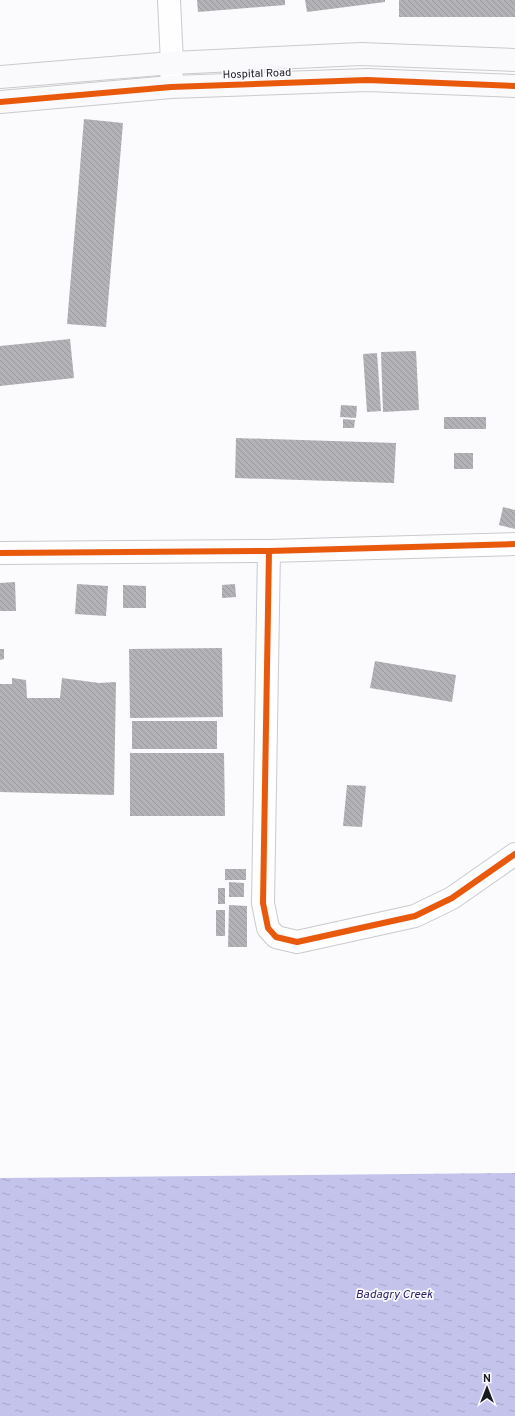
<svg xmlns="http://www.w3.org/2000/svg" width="515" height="1416" viewBox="0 0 515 1416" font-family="Overpass,sans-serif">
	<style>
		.water { fill: url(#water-ripples) }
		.building { fill: url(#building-back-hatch) }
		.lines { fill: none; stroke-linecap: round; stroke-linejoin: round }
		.street-casing { stroke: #cacace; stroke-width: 24 }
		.secondary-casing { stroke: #cacace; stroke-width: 24 }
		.street { stroke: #fefeff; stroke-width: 22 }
		.secondary { stroke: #fafafc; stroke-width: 22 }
		.cycleway-casing { stroke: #fafafe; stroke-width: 8 }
		.cycleway { stroke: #e8590c; stroke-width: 6 }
		.labels { text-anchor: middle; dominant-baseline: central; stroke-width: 3.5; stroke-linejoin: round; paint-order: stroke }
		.street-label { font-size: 11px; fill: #1a1a21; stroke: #fafafe }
		.water-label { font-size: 12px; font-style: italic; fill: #2d2366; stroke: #fafafe }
	</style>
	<defs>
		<pattern id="water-ripples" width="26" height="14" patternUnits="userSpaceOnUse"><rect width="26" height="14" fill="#c3c3ec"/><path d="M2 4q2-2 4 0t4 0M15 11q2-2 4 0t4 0" fill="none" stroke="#a7a7ca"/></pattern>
		<pattern id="building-back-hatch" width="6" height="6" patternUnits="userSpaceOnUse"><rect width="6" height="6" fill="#b2b2b7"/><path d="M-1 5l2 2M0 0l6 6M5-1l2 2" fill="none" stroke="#98989d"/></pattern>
	</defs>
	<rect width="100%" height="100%" fill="#fbfbfd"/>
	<path class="water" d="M515,1173V1416H0V1178Z"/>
	<g class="building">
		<path d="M197,0H285V5L198,12Z"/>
		<path d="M305,0H385V2L307,12Z"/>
		<rect x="399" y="0" width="116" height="17"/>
		<path d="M84,119L123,123L106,327L67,324Z"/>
		<path d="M70,339L74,378L0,386V346Z"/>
		<path d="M416,351L419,410L383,412L381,352Z"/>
		<path d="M377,353L381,411L367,412L363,354Z"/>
		<path d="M341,405L357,406L356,418L340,417Z"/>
		<rect x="444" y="417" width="42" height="12"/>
		<path d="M343,419L355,420L354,428H343Z"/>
		<path d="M236,438L396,443L394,483L235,478Z"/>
		<rect x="454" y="453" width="19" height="16"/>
		<path d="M503,507L515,510V529L499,525Z"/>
		<path d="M15,582L16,611H0V583Z"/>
		<path d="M77,584L108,586L106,616L75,614Z"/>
		<path d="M235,584L236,597L222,598V585Z"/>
		<path d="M123,585L146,586V608H123Z"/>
		<path d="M222,648L223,717L130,718L129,649Z"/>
		<path d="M0,649H4V659L0,660Z"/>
		<path d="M375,661L456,675L452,702L370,688Z"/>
		<path d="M12,678L26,680L27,698H60L62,678L99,683L116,682L114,795L0,792V684H12Z"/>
		<rect x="132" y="721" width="85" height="28"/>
		<path d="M130,753H224L225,816H130Z"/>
		<path d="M347,785L366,786L362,827L343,826Z"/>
		<rect x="225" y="869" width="21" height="11"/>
		<path d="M229,882L244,883V897H229Z"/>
		<rect x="218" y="888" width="7" height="16"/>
		<path d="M229,905L247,906V947H228Z"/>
		<rect x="216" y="910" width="9" height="26"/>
	</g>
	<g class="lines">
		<defs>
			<g id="street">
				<path d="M169,0L172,63L171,87"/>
				<path d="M269,551L263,903L268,928L276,937L297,942L415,916L452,898L515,854"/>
				<path d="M0,553L269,551L515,544"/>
			</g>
			<g id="secondary">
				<path d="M0,77L172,63L361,54L515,60"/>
				<path d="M0,102L171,87L367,80L515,86"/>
			</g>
		</defs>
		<use href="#street" class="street-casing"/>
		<use href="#secondary" class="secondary-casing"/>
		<use href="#street" class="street"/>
		<use href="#secondary" class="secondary"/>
		<defs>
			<g id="cycleway">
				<path d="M0,102L171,87L367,80L515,86"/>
				<path d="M269,551L263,903L268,928L276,937L297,942L415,916L452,898L515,854"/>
				<path d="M0,553L269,551L515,544"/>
			</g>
		</defs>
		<use href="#cycleway" class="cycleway-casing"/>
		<use href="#cycleway" class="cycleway"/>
	</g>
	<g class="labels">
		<g class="street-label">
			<text transform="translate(257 74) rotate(-2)">Hospital Road</text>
		</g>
		<g class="water-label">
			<text x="394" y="1295">Badagry Creek</text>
		</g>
	</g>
	<g transform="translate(487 1388)" stroke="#fafafe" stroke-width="3" paint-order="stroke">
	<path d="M0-3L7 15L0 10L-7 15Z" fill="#1a1a21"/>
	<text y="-6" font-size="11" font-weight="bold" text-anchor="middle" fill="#1a1a21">N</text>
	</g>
</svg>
